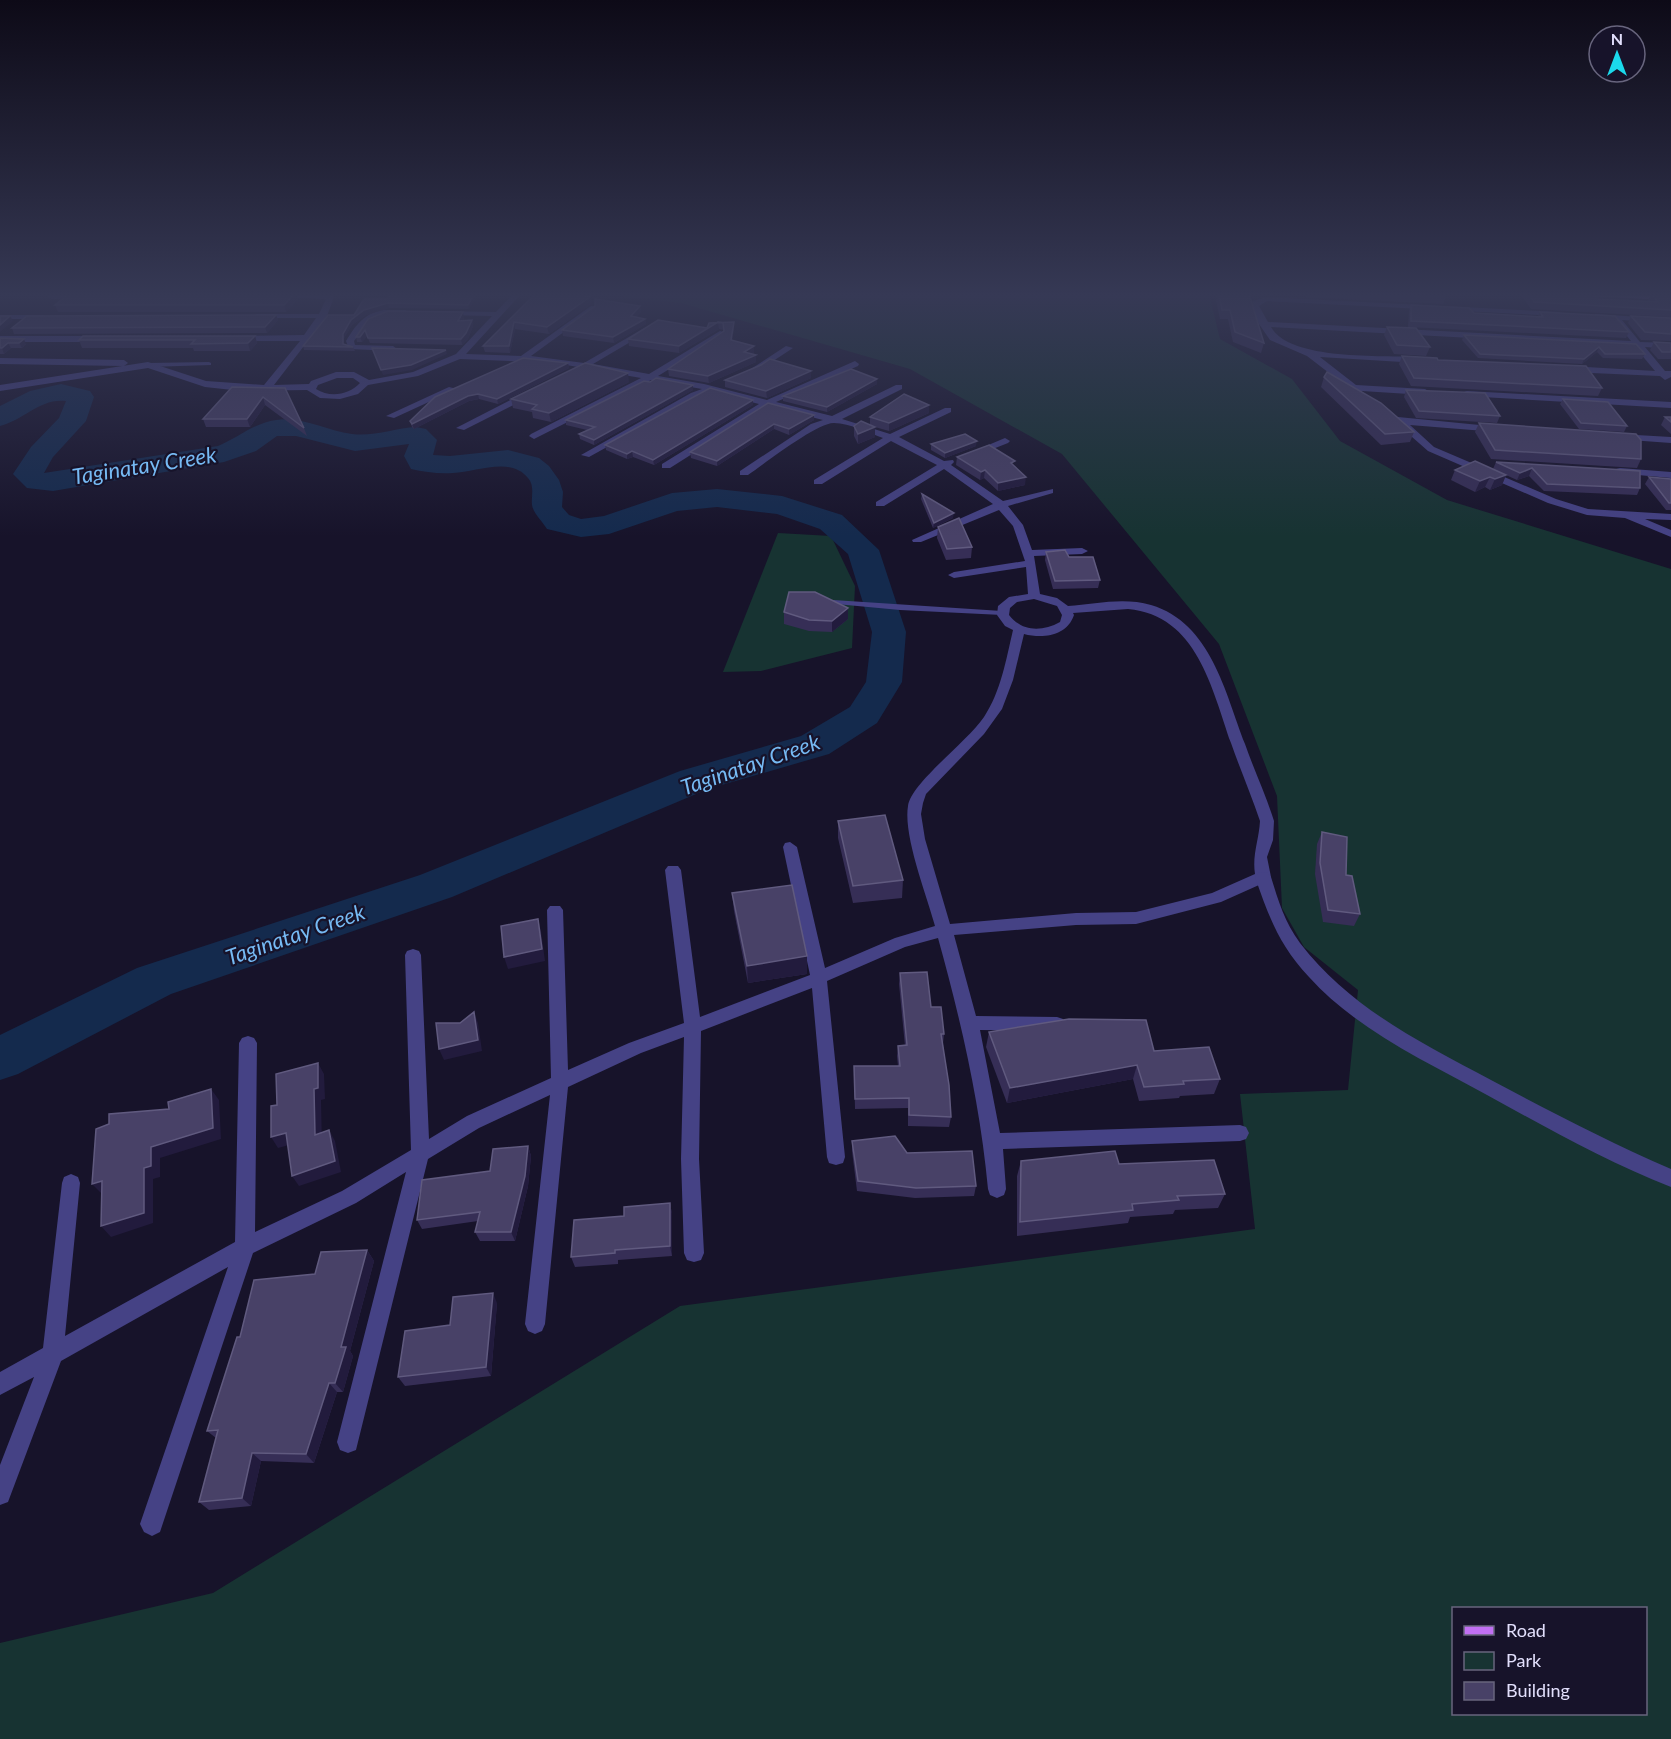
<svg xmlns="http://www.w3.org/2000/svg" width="1671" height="1739" viewBox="0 0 1671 1739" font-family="Lato,sans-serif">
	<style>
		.green { fill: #173332; fill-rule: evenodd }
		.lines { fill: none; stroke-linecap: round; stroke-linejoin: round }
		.river { fill: #142a4d; fill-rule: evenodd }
		.service { fill: #454285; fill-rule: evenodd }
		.minor { fill: #454285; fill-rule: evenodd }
		.tertiary { fill: #454285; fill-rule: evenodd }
		.primary { fill: #c16ff3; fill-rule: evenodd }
		.wall { fill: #362e56 }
		.shaded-wall { fill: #221b3d }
		.building { fill: #484167; stroke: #605a7f; stroke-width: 1.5 }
		.labels { text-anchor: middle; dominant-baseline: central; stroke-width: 4.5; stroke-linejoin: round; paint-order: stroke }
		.water-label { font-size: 22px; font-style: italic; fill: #76baf4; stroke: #17132a }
	</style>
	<rect width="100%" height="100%" fill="#17132a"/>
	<g class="green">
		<path d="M605,294H1209L1220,339L1292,379L1340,441L1447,500L1671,569V1739H0V1643L213,1593L680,1306L1255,1229L1240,1094L1348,1090L1358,990L1304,947L1282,908L1277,796L1219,644L1062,454L910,369L681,303ZM1454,1608H1646V1714H1454Z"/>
		<path d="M778,533L831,536L855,586L852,648L761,671L723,672Z"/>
	</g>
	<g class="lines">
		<path class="river" d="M61,384L90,391L94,397L86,421L53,457L44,473L218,446C238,438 254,423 276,420C303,416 326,431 352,434C373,437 395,428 416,427L426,429L437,440L433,455L450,456L508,450L539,458L549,466L559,480L563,492L562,507L569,515L581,519L604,516L672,493L717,489L782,496L842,515L879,550L906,632L902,682L877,723L829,754L708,789L452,897L171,994L18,1074L0,1080V1035L137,968L420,875L680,771L801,736L850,707L866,682L872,632L848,554L820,529L777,514L717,507L677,511L609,534L581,537L547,529C543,522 533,513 532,505C531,496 535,486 528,478C511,456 476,472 453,473C439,474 424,472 411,469L404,456L409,444L355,451L296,436H277L256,451L224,462L53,491L27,488L13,474L31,447L59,418L66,401C40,398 24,420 0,426V406L30,391Z"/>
		<g class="service">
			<path d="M209,362L211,363V365L148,367L145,365L148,363Z"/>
			<path d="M833,600L1002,611L1006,613L1002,615L900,610L836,604H833Z"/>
		</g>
		<g class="minor">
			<path d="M88,294V298H85L52,299L48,297L52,295Z"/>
			<path d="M274,294L330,295L334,297L327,316L274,385L309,384L311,381L336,372H354L369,380L413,372L456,354L492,316L444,315H441V311L496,312L513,294H521L466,354L521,356L591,306H594V310L531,356L584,363L646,327H649V331L593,364L649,374L720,331L723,332V336L658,376L704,384L767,400L855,361L859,364L858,366L776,402L832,416L896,385H902V389L842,419L890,434L945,408H951V412L899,437L944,461L953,460L954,462L951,465L1003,501L1053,489V493L1008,506L1023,525L1032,550L1082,548L1088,551L1082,554L1034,556L1040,594L1057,598L1068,606C1095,604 1124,597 1151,605C1211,623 1225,692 1245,744C1254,770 1266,795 1274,821L1273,840L1267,857L1271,877L1268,881L1221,902L1136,924L1076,925L954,935L976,1016L1057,1017L1063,1019L1065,1024L1063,1029L1057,1031L980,1030L1000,1133L1240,1125L1246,1127L1249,1133L1246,1139L1240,1141L1003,1149L1006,1189L1004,1195L997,1198L990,1195L988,1189C980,1103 961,1021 938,938L905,947L827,981L845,1157L843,1163L836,1165L829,1163L827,1157L812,988L701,1031L699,1159L704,1253L701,1260L694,1262L687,1260L684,1253L681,1159L684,1037L641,1053L568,1087L545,1324L542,1331L535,1334L528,1331L525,1324L550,1095L479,1128L428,1159L356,1450L348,1453L340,1450L337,1442L406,1172L356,1203L253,1253L160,1532L152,1536L144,1532L140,1524L228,1267L61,1361L8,1502L0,1505V1465L34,1377L0,1395V1372L43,1348L62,1183L64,1177L71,1174L78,1177L80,1183L65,1336L235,1242L239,1043L242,1038L248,1036L254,1038L257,1043L255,1232L342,1191L411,1150L405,955L407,951L413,949L419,951L421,955L429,1139L467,1116L551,1078L547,910L550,906H560L563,910L568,1070L629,1043L684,1023L665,870L668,866H678L681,870L700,1017L810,975L783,847L785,843L790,842L797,847L825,968L895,938L935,926C927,896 903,836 908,806C911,783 967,742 984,717C1001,691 1006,660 1013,630L1005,626L997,615L998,606L1009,597L1028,594L1026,567L954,578L948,575L954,572L1025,561L1013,526L999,510L921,542H913L912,540L993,504L944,469L884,506H876V502L937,465L891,441L822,484H814V480L883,438C869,433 850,423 834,423C818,422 764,464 748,475H740V471L811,424L823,420L768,406L670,468H662V464L759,404L712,392L697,397L589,457L581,455L691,393L702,389L651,380L534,439L529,436L531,434L641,378L555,363L460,359L418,376L368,385L358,394L340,399L320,398L307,390L242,391L205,387L148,368L0,391V385L148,362L206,381L264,385L300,341H237L234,340V336L304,335L316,318H257L253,316L257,314H319L326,299L277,297ZM337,378H353L360,383C349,395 330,398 316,389L318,385ZM1034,599L1057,606L1062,615L1060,622C1042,632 1022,632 1009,615L1010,608L1017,602ZM1128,609C1197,615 1212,689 1231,743C1240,769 1251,794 1260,821C1259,840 1252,855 1255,874L1212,893L1136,912L1076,913L950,924L925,839L921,814L923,803L926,794L984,734L1002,709L1013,680L1024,634C1043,639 1067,636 1074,615L1073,613Z"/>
			<path d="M1266,297L1559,312L1563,314L1559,316L1267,301L1259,306L1268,322L1631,341L1613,319L1595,318V314L1671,319V323L1622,320L1640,342L1671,343V349L1645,347L1665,371H1671V377L1665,380L1660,376L1569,372L1565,369L1569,366L1655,371L1635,347L1271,327C1290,361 1382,355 1419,357L1423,360L1419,363L1320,357L1356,385L1425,389L1430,392L1425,395L1362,391V395L1359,396L1307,356L1270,340L1259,324L1251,306L1253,301Z"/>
			<path d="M384,310H405L409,312L374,317L354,341L355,345L393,346L397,349L396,351L349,349L346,341C356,325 364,313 384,310Z"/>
			<path d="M0,315H44L48,317L44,319H0Z"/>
			<path d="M0,336H99L103,339L99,342H0Z"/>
			<path d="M786,346L793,348L758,371L751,369Z"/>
			<path d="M0,358L124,360L128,363L124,366L0,364Z"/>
			<path d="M449,387L457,389L394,418L386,416Z"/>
			<path d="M530,390L533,391V395L464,430L456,428Z"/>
			<path d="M1467,391L1671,402V408L1464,396V392Z"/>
			<path d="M1398,417L1500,427V431L1497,432L1410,425L1434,447L1556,499L1588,509L1671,514V520L1645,519L1671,530V537L1625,518L1587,515L1548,503L1428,451L1395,422V418Z"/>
			<path d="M1619,434L1671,437V443L1616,439L1614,437Z"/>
			<path d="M1005,438L1010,441L1008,443L975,456L967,454Z"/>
			<path d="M1620,468L1671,472V478L1616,473V469Z"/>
		</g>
		<path class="tertiary" d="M1263,872L1268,873L1271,877C1278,900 1285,923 1300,943C1350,1008 1420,1042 1491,1080C1551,1112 1609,1142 1671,1169V1187C1607,1162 1547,1128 1487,1095C1425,1061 1357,1030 1309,977C1279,945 1269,917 1255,877L1258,873Z"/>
		<path class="primary" d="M1584,294L1671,296V300L1588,296Z"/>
	</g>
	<g class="wall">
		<path d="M184,294H296L298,299L286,312H58L55,305Z"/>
		<path d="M391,294L477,295L469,309L389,308L366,315L352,325L344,338V344L353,347L355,351L304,350L303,346L354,315L387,299Z"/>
		<path d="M535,294L587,295L588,297H590L591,304L549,334L515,329L510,353L485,352L483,346Z"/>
		<path d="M1217,294H1249L1264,343L1261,353L1233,342L1228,319H1220L1216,300Z"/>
		<path d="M1305,294H1447L1443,304L1305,297Z"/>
		<path d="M1521,294H1593L1597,299L1648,301L1651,294L1671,295V317L1531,309Z"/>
		<path d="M1411,305L1474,313L1538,316L1540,312L1629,332L1626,338L1408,327L1409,311Z"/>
		<path d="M640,306L641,312L636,317L645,319L646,324L614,343L563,336L562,330Z"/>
		<path d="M276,315L278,320L267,333L14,334L12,328Z"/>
		<path d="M1631,316L1671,318V341L1641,340L1628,323Z"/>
		<path d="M464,318L463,321L472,320L473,326L468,339L462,345L370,343L367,336L362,342H357L356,337Z"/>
		<path d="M734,322V328L732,341L754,346V353L751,354L756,362L709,383L669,376L668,369L724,331V330L719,329L679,353L629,346L628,339L707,328L709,323Z"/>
		<path d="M1387,327L1430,347L1426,356L1394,354L1384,335Z"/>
		<path d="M1464,335L1636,344L1645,354L1642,359L1603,358L1597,352L1582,364L1478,358L1462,340Z"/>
		<path d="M255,336L257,343L250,351H194L193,348H82L79,340Z"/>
		<path d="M0,338L26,344L22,348H11L4,354H0Z"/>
		<path d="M1654,342L1671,343V359H1658L1650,350Z"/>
		<path d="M1402,356L1438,360L1602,388L1598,396L1411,386L1399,364Z"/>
		<path d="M568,363L569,368L498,404L479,399L469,401L414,429L412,427L410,421L435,397Z"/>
		<path d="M1324,377L1414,432L1410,442L1381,445L1321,387Z"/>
		<path d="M811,378L767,398L725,387V380Z"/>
		<path d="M877,379V384L827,412L783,401V396Z"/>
		<path d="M629,382L551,422L533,418L532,412L513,408L511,399Z"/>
		<path d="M650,382L693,385V390L594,445L580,439L579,434L587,430L566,425V420Z"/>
		<path d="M285,388L304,428L307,436L265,405L250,427H206L203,419Z"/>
		<path d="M1406,390L1500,416L1497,423L1416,418L1404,397Z"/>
		<path d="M1563,399L1627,426L1624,432L1579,429L1560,404Z"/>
		<path d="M768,403L814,420L789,435L774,429L717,466L691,458L690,452Z"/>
		<path d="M753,405L654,465L633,457L627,459L606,450L605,445Z"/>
		<path d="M929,413L889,431L875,427V437L858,444L854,436V426L870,425V417Z"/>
		<path d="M1665,417H1671V434L1661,425Z"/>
		<path d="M1479,423L1641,459L1637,468L1491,459L1475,432Z"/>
		<path d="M931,444L976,446L945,458L931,450Z"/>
		<path d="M957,457L1014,466L1025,485L998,491L984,478L980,480L956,465Z"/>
		<path d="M1496,462L1640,488L1637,495L1544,491L1529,476L1517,480L1506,475L1502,485L1490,490L1485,487L1475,492L1451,480L1455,470L1493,469Z"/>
		<path d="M1649,477L1671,479V510H1666L1645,484Z"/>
		<path d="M922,494L953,518L933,528L921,499Z"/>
		<path d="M938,527L972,547L971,558L946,560L937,538Z"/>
		<path d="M1046,552L1069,557L1100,580L1098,588L1053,589L1045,560Z"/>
		<path d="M784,612L848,619L832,632L809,631L784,624Z"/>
		<path d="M838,821L903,880L902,898L853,903L838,838Z"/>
		<path d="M1322,832L1346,875L1360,914L1354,926L1323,922L1315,874L1317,844Z"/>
		<path d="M732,893L807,956V974L748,983L734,911Z"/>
		<path d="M900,973L931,1007L944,1034L943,1044L951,1117L949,1127L908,1126V1108L855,1109L854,1066H898L897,1056L898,1046H905L899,984Z"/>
		<path d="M989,1032L1154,1051L1220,1079L1214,1094L1180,1096L1179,1098L1139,1101L1133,1079L1007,1103L986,1047Z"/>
		<path d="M852,1141L907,1153L976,1186L974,1196L915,1198L857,1191L852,1151Z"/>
		<path d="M528,1146L531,1156L528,1186L515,1241H480L475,1232L478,1221L422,1229L417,1220Z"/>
		<path d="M1021,1161L1119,1164L1225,1194L1218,1208L1175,1210L1173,1214L1130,1217L1128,1223L1017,1236V1176Z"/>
		<path d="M670,1203L672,1214V1256L618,1260V1264L575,1267L571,1257L624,1216Z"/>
		<path d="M367,1250L374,1261L350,1351L353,1356L343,1392H337L314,1463L261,1461L251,1506L209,1510L199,1502L216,1438L207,1431L240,1337L315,1274Z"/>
		<path d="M497,1303L491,1376L405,1386L398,1377L450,1325Z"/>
	</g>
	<g class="shaded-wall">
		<path d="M295,294H296L298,299L286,312L284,305Z"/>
		<path d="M474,294L477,295L469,309L468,305Z"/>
		<path d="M587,295L588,299L590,297L591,304L549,334L547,327Z"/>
		<path d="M388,303L389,308L366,315L352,325L344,338V348L343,344V334L351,320L364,310Z"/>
		<path d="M640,306L641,312L632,322L631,316Z"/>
		<path d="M463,312L464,318L460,326L458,321Z"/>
		<path d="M276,315L278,320L267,333L265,327Z"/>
		<path d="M10,316L13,321L0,332V325Z"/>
		<path d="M645,319L646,324L614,343L613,337Z"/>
		<path d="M472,320L473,326L468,339L462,345L461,339Z"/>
		<path d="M514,322L515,329L510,353L509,346Z"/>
		<path d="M718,322L719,329L679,353V346Z"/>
		<path d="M734,322V328L731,347V340Z"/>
		<path d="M365,330L367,336L362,342L360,337Z"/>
		<path d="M255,336L257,343L250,351L248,343Z"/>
		<path d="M24,339L26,344L22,348L19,343Z"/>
		<path d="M8,343L11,348L4,354L2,348Z"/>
		<path d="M754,346V353L744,359V352Z"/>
		<path d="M1599,347L1597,352L1582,364L1584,359Z"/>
		<path d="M446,350L447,354L412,370L383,375L381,370Z"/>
		<path d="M756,355V362L709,383L708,376Z"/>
		<path d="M568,363L569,368L498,404L497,399Z"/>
		<path d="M811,371V378L767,398L766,391Z"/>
		<path d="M628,373L629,382L551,422L549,413Z"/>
		<path d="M877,379V384L827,412V407Z"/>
		<path d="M693,385V390L594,445V440Z"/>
		<path d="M478,394L479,399L469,401L414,429L412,424L468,396Z"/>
		<path d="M263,397L265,405L250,427L247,419Z"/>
		<path d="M753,400V405L654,465L653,460Z"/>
		<path d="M929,405V413L889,431V423Z"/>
		<path d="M814,415V420L789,435V429Z"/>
		<path d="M774,424V429L717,466V461Z"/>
		<path d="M875,427V437L858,444V434Z"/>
		<path d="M977,441L976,446L945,458V453Z"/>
		<path d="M632,451L633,457L627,459V454Z"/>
		<path d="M1532,468L1529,476L1517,480L1520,473Z"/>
		<path d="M985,470L984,478L980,480L981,472Z"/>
		<path d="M1506,475L1502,485L1490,490L1495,479Z"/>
		<path d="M1026,477L1025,485L998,491V483Z"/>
		<path d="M1490,477L1485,487L1475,492L1480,481Z"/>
		<path d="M954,513L953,518L933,528L934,523Z"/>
		<path d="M848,608V619L832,632V621Z"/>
		<path d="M538,919L541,931L545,961L508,969L504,957Z"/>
		<path d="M807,956V974L748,983L747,966Z"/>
		<path d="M474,1012L478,1023L482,1051L444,1060L439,1049Z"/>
		<path d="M318,1063L324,1074L325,1099L321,1100L322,1146L315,1135L314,1089Z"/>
		<path d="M1137,1065L1133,1079L1007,1103L1010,1088Z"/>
		<path d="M211,1089L219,1100L221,1139L160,1158V1177L153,1179V1223L111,1237L101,1226L144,1168L151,1147Z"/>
		<path d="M329,1130L335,1141L341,1172L299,1186L292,1176Z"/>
		<path d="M286,1133L293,1144L278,1148L271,1137Z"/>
		<path d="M528,1146L531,1156L528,1186L515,1241L511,1232Z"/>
		<path d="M102,1181V1194L92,1184Z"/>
		<path d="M670,1203L672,1214V1256L670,1246Z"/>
		<path d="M367,1250L374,1261L350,1351L353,1356L343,1392L335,1383L341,1347Z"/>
		<path d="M493,1293L497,1303L491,1376L486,1367Z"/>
		<path d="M329,1383L337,1392L314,1463L306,1454Z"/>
		<path d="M252,1453L261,1461L251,1506L242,1498Z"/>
	</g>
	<g class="building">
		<path d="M184,294H295L284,305H55L67,295Z"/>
		<path d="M391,294H474L468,305L388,303L364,310L351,320L343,334V344L353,347L303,346L328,315H354L364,299H387Z"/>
		<path d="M535,294H576L587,295L585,296L590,297L547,327L514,322L509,346H483Z"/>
		<path d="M1219,294H1249L1264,343L1235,332L1230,310H1222Z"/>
		<path d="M1529,294H1593L1597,299L1658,302L1651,294L1671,295V310L1534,302Z"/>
		<path d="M595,299L640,306L631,316L645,319L613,337L562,330L595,306Z"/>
		<path d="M1411,305L1469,308L1474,313L1543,317L1540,312L1615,316L1629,332L1411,321Z"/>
		<path d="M388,311L463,312L458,321L472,320L466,333L461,339L368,338L365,330L360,337H356L368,319Z"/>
		<path d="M276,315L265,327L12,328L27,316Z"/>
		<path d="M0,316H10L0,325Z"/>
		<path d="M1631,316L1671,318V334L1645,332Z"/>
		<path d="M658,320L707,328L709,323L734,322L731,340L754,346L744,352L756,355L708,376L668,369L724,331L723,323L718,322L679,346L628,339Z"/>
		<path d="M1387,327L1416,328L1430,347L1397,345Z"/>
		<path d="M1464,335L1636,344L1645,354H1605L1599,347L1584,359L1480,354Z"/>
		<path d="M83,336H255L248,343L191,344L195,340H79Z"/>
		<path d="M0,338L24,339L19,343H8L2,348H0Z"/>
		<path d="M1654,342L1671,343V352H1662Z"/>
		<path d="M372,348L446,350L411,365L381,370Z"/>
		<path d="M1402,356L1437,358L1438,360L1586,366L1602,388L1414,378Z"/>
		<path d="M523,358L568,363L497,399L478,394L468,396L412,424L410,421L435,397Z"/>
		<path d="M770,359L811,371L766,391L725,380L761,365Z"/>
		<path d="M585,363L628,373L549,413L532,409L537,405L511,399Z"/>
		<path d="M851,369L877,379L827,407L783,396Z"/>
		<path d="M1327,372L1381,403L1414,432L1385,434L1324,377Z"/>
		<path d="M656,378L693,385L594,440L579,434L595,427L566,420L644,381L650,382Z"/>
		<path d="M232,387L285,388L304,428L263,397L247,419H203Z"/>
		<path d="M710,388L753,400L653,460L632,451L627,454L605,445Z"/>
		<path d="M1406,390L1485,393L1500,416L1419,411Z"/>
		<path d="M904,394L929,405L889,423L870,417Z"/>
		<path d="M1563,399L1608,402L1627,426L1581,423Z"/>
		<path d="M768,403L814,415L789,429L774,424L717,461L690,452Z"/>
		<path d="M1665,417H1671V422Z"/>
		<path d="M861,421L875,427L858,434L854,426Z"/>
		<path d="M1479,423L1636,434L1641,440V459L1495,450Z"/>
		<path d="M965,434L977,441L945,453L931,444Z"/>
		<path d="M989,445L1015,461L1011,463L1026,477L998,483L985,470L981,472L957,457Z"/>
		<path d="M1475,461L1506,475L1495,479L1490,477L1480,481L1455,470Z"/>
		<path d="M1496,462L1640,471V488L1547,484L1532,468L1520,473Z"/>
		<path d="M1649,477L1671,479V503H1669Z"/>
		<path d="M922,494L954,513L934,523Z"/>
		<path d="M959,518L972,547L947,549L938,527Z"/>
		<path d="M1065,550L1069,557H1093L1100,580L1055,581L1046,552Z"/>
		<path d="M789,592H815L848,608L832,621L809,620L784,612Z"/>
		<path d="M885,815L903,880L853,886L838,821Z"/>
		<path d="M1322,832L1347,837L1346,875L1352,876L1360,914L1328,910L1320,863Z"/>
		<path d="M792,885L807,956L747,966L732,893Z"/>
		<path d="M538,919L542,949L504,957L501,926Z"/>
		<path d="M927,972L931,1007H941L944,1034H941L949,1085L951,1117L909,1115V1098L855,1099L854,1066H900L898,1046L907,1045L900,973Z"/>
		<path d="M474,1012L478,1040L439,1049L436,1023H460Z"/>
		<path d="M1069,1019L1146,1020L1154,1051L1209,1047L1220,1079L1183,1081L1184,1084L1144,1087L1137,1065L1010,1088L989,1032Z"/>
		<path d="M318,1063V1088L314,1089L315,1135L329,1130L335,1161L292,1176L286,1133L271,1137V1106L277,1105L276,1074Z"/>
		<path d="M211,1089L213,1128L151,1147V1166L144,1168V1213L101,1226L102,1181L92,1184L96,1129L109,1124V1114L169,1109L168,1102Z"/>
		<path d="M895,1136L907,1153L972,1151L976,1186L916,1188L858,1181L852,1141Z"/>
		<path d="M528,1146L525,1176L511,1232H475L480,1212L417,1220L422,1180L490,1171L493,1149Z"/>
		<path d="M1115,1151L1119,1164L1214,1160L1225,1194L1177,1196L1179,1200L1132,1204L1133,1210L1020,1222L1021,1161Z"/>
		<path d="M670,1203V1246L615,1250V1253L571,1257L574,1220L624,1216V1207Z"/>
		<path d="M367,1250L341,1347H346L335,1383H329L306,1454L252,1453L242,1498L199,1502L218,1430L207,1431L237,1337H240L254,1280L315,1274L321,1252Z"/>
		<path d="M493,1293L486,1367L398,1377L405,1331L450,1325L453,1297Z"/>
	</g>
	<linearGradient id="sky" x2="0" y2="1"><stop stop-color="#0d0a17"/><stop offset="0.55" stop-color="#363955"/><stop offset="1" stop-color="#363955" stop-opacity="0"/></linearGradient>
	<rect width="1671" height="537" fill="url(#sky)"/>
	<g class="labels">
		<g class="water-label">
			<text transform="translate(144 465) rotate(-9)">Taginatay Creek</text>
			<text transform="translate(750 764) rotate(-19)">Taginatay Creek</text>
			<text transform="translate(295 934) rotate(-19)">Taginatay Creek</text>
		</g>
	</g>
	<rect x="1452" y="1607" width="195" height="108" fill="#17132a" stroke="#68657e" stroke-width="1.5"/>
	<rect x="1464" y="1626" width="30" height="9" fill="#c16ff3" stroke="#68657e" stroke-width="1.5"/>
	<text x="1506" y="1637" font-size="18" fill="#e2dffc">Road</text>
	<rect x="1464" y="1652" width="30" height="18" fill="#173332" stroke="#68657e" stroke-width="1.5"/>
	<text x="1506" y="1667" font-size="18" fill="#e2dffc">Park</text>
	<rect x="1464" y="1682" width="30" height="18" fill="#484167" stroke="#68657e" stroke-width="1.5"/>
	<text x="1506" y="1697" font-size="18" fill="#e2dffc">Building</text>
	<g transform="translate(1617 54)"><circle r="28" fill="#17132a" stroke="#68657e" stroke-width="1.5"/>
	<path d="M0-4.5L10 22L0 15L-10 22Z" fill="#1bd9ec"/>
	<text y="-9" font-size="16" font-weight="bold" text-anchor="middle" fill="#e2dffc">N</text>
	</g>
</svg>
